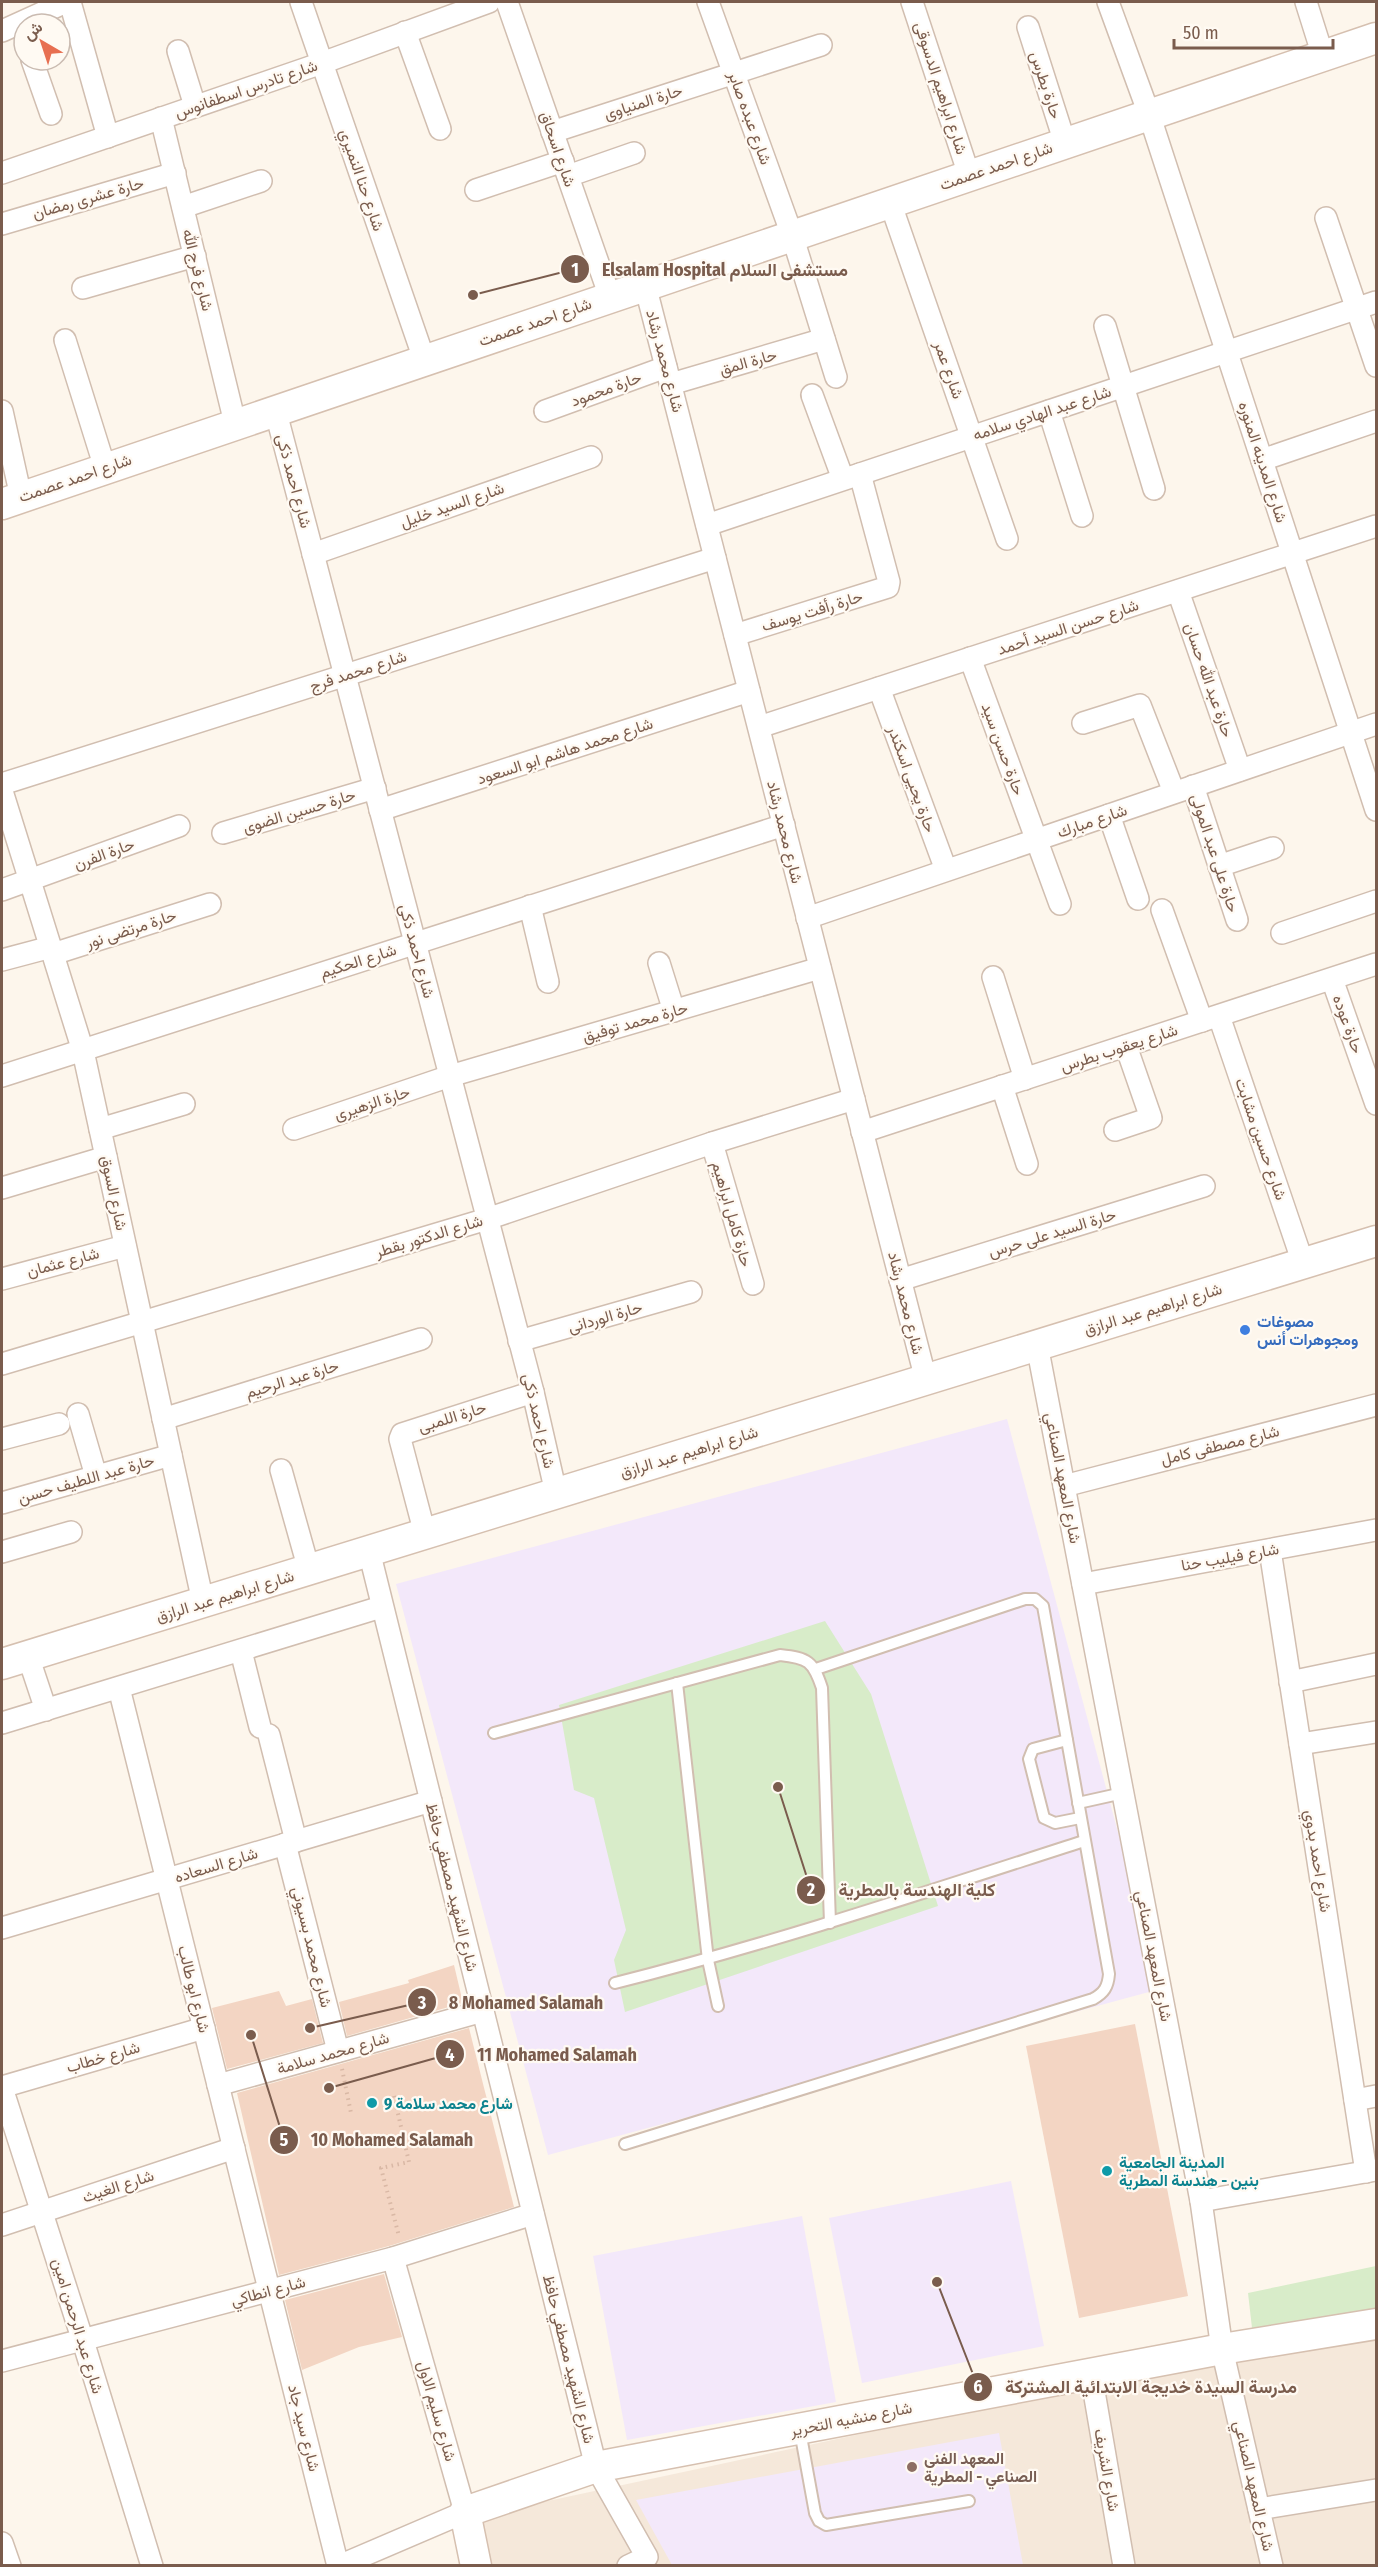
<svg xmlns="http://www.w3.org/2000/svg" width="1378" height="2567" viewBox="0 0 1378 2567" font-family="'Fira Sans Condensed',Vazirmatn,sans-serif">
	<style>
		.residential { fill: #f5e8da }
		.education { fill: #f3e8fa }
		.green { fill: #d8ecc9 }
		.building { fill: #f3d5c3 }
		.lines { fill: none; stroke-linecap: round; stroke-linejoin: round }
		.lane-casing { stroke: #d1beb0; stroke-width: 14 }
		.street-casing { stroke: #d1beb0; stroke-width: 24 }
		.secondary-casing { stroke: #d6c0b0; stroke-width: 33 }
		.path { stroke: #d9b8a5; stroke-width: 4; stroke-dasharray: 1.5 4.5; stroke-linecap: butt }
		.lane { stroke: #fff; stroke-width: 10 }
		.street { stroke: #fff; stroke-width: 21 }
		.secondary { stroke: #fff; stroke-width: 30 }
		.shop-dot { fill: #3f7fe0; stroke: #fffaf3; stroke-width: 2 }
		.culture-dot { fill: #0f9aa8; stroke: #fffaf3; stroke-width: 2 }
		.education-dot { fill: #8d6e63; stroke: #fffaf3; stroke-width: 2 }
		.labels { text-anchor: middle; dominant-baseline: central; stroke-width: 4.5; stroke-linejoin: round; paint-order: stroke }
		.street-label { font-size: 16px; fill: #7a5c4d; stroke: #fffaf3 }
		.shop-label { font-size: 16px; font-weight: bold; fill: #366cbe; stroke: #fffaf3; text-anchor: start }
		.culture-label { font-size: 16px; font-weight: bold; fill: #0d838f; stroke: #fffaf3; text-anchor: start }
		.education-label { font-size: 16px; font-weight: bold; fill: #785e54; stroke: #fffaf3; text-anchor: start }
		.leader { fill: none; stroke: #7a5c4d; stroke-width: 2 }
		.callout-dot { fill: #7a5c4d; stroke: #fffaf3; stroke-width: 2 }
		.mark-label { font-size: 18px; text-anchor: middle; font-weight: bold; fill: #fff }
		.callout-label { font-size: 18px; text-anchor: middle; font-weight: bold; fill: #7a5c4d; stroke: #fffaf3; stroke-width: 4.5; stroke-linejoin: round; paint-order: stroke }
	</style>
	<rect width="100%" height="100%" fill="#fdf6ec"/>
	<path class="residential" d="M1376,2332V2565H471L463,2519L1221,2357Z"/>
	<g class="education">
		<path d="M1007,1419L1160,1989L548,2155L396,1584Z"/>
		<path d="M1011,2181L1044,2346L862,2383L829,2218Z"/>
		<path d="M802,2216L836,2402L627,2440L593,2256Z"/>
		<path d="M999,2433L1023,2565H672L636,2500Z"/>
	</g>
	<g class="green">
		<path d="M825,1621L871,1694L938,1906L625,2012L614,1960L626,1930L594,1798L574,1790L559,1705Z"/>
		<path d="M1376,2266V2312L1264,2331L1252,2328L1248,2293Z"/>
	</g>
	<g class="building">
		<path d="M454,1965L463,2003L347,2036L339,2002L409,1983L408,1980Z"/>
		<path d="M279,1991L286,2006L312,1999L323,2043L227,2069L212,2008Z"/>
		<path d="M1135,2024L1188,2296L1079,2318L1026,2046Z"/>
		<path d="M469,2028L514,2207L389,2246L279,2275L237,2093Z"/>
		<path d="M384,2274L402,2337L359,2347L302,2370L285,2300Z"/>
	</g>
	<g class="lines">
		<defs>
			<g id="lane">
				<path d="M677,1683L708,1960L718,2006"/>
				<path d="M494,1733L780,1655C808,1658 813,1661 822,1688L830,1923"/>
				<path d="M1067,1740L1033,1749L1029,1759L1044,1818L1055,1823L1080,1818"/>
				<path d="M1078,1803L1123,1793"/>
				<path d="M615,1983C774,1943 929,1891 1084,1841"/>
				<path d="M625,2144L1093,1999C1104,1993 1108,1987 1109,1974L1043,1606L1035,1599H1025L816,1669"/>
				<path d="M800,2431L815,2513L819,2521L826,2525L969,2501"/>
			</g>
			<g id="street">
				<path d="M70,2L108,137"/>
				<path d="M301,2L424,359"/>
				<path d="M507,2L610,297"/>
				<path d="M708,2L792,235L836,377"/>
				<path d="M912,2L969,175"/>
				<path d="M1108,2L1149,114L1376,810"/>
				<path d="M1306,2L1323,56"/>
				<path d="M1028,27L1065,143"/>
				<path d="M2,31L66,2"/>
				<path d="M405,32L440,129"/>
				<path d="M178,51L195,106"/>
				<path d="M32,60L51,114"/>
				<path d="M161,118L235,423"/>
				<path d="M552,132L821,45"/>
				<path d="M2,173L322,63L489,2"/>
				<path d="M568,176L634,153"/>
				<path d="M476,190L563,161"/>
				<path d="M890,202L1007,539"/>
				<path d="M183,207L261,181"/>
				<path d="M1326,218L1376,366"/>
				<path d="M2,224L175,173"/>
				<path d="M645,285L926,1380"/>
				<path d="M83,288L195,256"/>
				<path d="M1105,326L1154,489"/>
				<path d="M65,340L105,468"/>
				<path d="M671,384L824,339"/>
				<path d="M812,395L843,479"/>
				<path d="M275,409L533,1392L556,1493"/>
				<path d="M2,411L21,497"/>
				<path d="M545,411L666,367"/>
				<path d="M1049,411L1082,516"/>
				<path d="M1262,460L1376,421"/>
				<path d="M707,525L1376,302"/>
				<path d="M313,554L591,457"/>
				<path d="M1178,591L1240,770"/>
				<path d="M735,635L888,587L889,582L860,474"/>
				<path d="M970,658L1060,904"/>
				<path d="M879,688L946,870"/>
				<path d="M1083,723L1140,705L1174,792"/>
				<path d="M759,727L1376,526"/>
				<path d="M2,784L715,558"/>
				<path d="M1193,786L1237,920"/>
				<path d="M2,791L83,1051L203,1602"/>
				<path d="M380,810L749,691"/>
				<path d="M1109,815L1138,899"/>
				<path d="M223,833L375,788"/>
				<path d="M1219,866L1273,848"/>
				<path d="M2,890L179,826"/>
				<path d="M530,906L548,982"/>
				<path d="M1162,910L1202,1021"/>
				<path d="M807,918L1376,724"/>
				<path d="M1282,933L1376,901"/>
				<path d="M53,954L210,904"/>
				<path d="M2,960L51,947"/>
				<path d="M659,963L674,1011"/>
				<path d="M993,977L1025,1079"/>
				<path d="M1332,979L1376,1104"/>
				<path d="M1219,1016L1303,1263"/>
				<path d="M2,1076L784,825"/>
				<path d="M1002,1086L1027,1164"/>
				<path d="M100,1129L184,1104"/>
				<path d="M294,1129L450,1076L820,968"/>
				<path d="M1115,1130L1151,1118L1126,1046"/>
				<path d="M862,1132L1376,964"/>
				<path d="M712,1143L753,1284"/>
				<path d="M2,1188L106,1157"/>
				<path d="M2,1279L125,1246"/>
				<path d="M900,1280L1204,1186"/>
				<path d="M519,1341L691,1292"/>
				<path d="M1037,1345L1201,2201L1222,2349L1272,2566"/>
				<path d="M2,1364L487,1219L712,1143L854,1099"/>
				<path d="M78,1414L96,1476"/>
				<path d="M163,1419L421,1339"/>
				<path d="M2,1439L59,1424"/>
				<path d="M281,1470L309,1570"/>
				<path d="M1064,1486L1376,1405"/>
				<path d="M2,1503L171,1455"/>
				<path d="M425,1534L400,1439L402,1434L533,1392"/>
				<path d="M1270,1550L1366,2172"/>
				<path d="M369,1551L596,2467L647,2557L628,2566"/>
				<path d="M2,1552L71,1532"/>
				<path d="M1083,1584L1376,1530"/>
				<path d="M241,1651L260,1727"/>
				<path d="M28,1656L46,1710"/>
				<path d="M1290,1682L1376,1664"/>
				<path d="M119,1688L338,2566"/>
				<path d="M2,1723L381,1607"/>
				<path d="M269,1735L296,1841"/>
				<path d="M1300,1744L1376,1732"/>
				<path d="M285,1844L338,2051"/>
				<path d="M2,1928L431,1801"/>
				<path d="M218,2085L483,2011"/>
				<path d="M2,2087L204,2028"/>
				<path d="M2,2088L83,2341L152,2566"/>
				<path d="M1355,2100L1376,2096"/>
				<path d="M1201,2201L1376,2170"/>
				<path d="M2,2225L234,2148"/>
				<path d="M2,2361L393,2258L533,2214"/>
				<path d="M1091,2374L1124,2566"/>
				<path d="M1259,2509L1376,2490"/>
				<path d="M2,2543L10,2566"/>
				<path d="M339,2566L465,2512L393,2258"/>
			</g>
			<g id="secondary">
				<path d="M2,504L1376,38"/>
				<path d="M2,1664L1376,1241"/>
				<path d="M476,2566L465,2512L596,2467L1222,2349L1376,2324"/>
			</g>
		</defs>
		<use href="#lane" class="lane-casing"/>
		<use href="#street" class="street-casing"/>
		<use href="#secondary" class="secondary-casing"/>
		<g class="path">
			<path d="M342,2069L351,2113"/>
			<path d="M394,2096L409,2162L381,2168L399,2236"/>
		</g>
		<use href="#lane" class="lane"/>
		<use href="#street" class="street"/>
		<use href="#secondary" class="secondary"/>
	</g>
	<circle class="shop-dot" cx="1245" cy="1330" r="6"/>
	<g class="culture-dot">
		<circle cx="372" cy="2103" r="6"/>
		<circle cx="1107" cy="2171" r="6"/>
	</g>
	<circle class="education-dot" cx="912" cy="2467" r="6"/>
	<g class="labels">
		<g class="street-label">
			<text transform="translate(1046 85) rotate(72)">حارة بطرس</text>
			<text transform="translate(941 88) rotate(72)">شارع ابراهيم الدسوقى</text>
			<text transform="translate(246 89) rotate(-19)">شارع تادرس اسطفانوس</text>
			<text transform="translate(643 102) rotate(-18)">حارة المنياوى</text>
			<text transform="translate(750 118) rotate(70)">شارع عبده صابر</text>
			<text transform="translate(558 149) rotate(71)">شارع اسحاق</text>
			<text transform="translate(996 166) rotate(-19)">شارع احمد عصمت</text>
			<text transform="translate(362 180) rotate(71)">شارع حنا النميري</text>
			<text transform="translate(88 198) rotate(-16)">حارة عشرى رمضان</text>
			<text transform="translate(198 270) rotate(76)">شارع فرج الله</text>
			<text transform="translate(535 322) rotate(-19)">شارع احمد عصمت</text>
			<text transform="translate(665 361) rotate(75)">شارع محمد رشاد</text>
			<text transform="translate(748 362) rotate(-16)">حارة المق</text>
			<text transform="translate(949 370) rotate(71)">شارع عمر</text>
			<text transform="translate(606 389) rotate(-20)">حارة محمود</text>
			<text transform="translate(1042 413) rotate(-18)">شارع عبد الهادي سلامه</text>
			<text transform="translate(1263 462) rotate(72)">شارع المدينه المنوره</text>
			<text transform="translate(75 478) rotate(-19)">شارع احمد عصمت</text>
			<text transform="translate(294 481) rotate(75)">شارع احمد ذكى</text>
			<text transform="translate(452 505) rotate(-19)">شارع السيد خليل</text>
			<text transform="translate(812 611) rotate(-17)">حارة رأفت يوسف</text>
			<text transform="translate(1068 627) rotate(-18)">شارع حسن السيد أحمد</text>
			<text transform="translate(358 671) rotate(-18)">شارع محمد فرج</text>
			<text transform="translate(1209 680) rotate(71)">حارة عبد الله حسان</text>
			<text transform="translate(1003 749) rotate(70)">حارة حسن سيد</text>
			<text transform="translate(565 751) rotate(-18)">شارع محمد هاشم ابو السعود</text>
			<text transform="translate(912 779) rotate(70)">حارة يحيى اسكندر</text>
			<text transform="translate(299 811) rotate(-17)">حارة حسين الضوى</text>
			<text transform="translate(1092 821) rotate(-19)">شارع مبارك</text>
			<text transform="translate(785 832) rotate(76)">شارع محمد رشاد</text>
			<text transform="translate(1215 853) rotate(72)">حارة على عبد المولى</text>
			<text transform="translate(104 854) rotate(-20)">حارة الفرن</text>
			<text transform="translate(131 929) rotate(-18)">حارة مرتضى نور</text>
			<text transform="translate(417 951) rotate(75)">شارع احمد ذكى</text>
			<text transform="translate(358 961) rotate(-18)">شارع الحكيم</text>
			<text transform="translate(635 1022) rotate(-16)">حارة محمد توفيق</text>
			<text transform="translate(1348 1024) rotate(70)">حارة عوده</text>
			<text transform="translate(1119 1048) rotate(-18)">شارع يعقوب بطرس</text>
			<text transform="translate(372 1103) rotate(-18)">حارة الزهيرى</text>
			<text transform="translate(1261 1139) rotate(71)">شارع حسين مشابت</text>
			<text transform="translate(114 1193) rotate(78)">شارع السوق</text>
			<text transform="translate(732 1214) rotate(74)">حارة كامل ابراهيم</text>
			<text transform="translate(1052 1233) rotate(-17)">حارة السيد على حرس</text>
			<text transform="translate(429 1236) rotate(-17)">شارع الدكتور بقطر</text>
			<text transform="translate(63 1262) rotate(-15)">شارع عثمان</text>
			<text transform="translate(906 1303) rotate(76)">شارع محمد رشاد</text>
			<text transform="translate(1153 1309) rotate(-17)">شارع ابراهيم عبد الرازق</text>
			<text transform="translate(605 1317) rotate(-16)">حارة الوردانى</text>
			<text transform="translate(292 1379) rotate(-17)">حارة عبد الرحيم</text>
			<text transform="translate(452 1417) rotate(-17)">حارة اللمبى</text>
			<text transform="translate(539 1421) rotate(77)">شارع احمد ذكى</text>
			<text transform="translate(1220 1445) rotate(-14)">شارع مصطفى كامل</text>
			<text transform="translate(689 1452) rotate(-17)">شارع ابراهيم عبد الرازق</text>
			<text transform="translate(1063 1478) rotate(79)">شارع المعهد الصناعي</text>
			<text transform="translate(86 1479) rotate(-16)">حارة عبد اللطيف حسن</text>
			<text transform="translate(1230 1557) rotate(-10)">شارع فيليب حنا</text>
			<text transform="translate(225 1596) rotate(-17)">شارع ابراهيم عبد الرازق</text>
			<text transform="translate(1318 1861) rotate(81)">شارع احمد بدوي</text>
			<text transform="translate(216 1865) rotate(-17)">شارع السعاده</text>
			<text transform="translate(452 1887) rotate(76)">شارع الشهيد مصطفي حافظ</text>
			<text transform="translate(312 1947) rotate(76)">شارع محمد بسيوني</text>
			<text transform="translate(1154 1956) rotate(79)">شارع المعهد الصناعي</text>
			<text transform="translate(194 1989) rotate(76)">شارع ابو طالب</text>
			<text transform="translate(333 2053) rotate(-16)">شارع محمد سلامة</text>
			<text transform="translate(103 2057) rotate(-16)">شارع خطاب</text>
			<text transform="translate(118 2186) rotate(-18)">شارع الغيث</text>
			<text transform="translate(268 2291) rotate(-15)">شارع انطاكي</text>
			<text transform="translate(78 2326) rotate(73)">شارع عبد الرحمن امين</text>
			<text transform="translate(569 2359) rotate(76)">شارع الشهيد مصطفي حافظ</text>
			<text transform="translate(437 2411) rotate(74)">شارع سليم الاول</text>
			<text transform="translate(851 2419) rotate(-11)">شارع منشيه التحرير</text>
			<text transform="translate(304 2428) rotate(76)">شارع سيد جاد</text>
			<text transform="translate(1107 2470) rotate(80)">شارع الشريف</text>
			<text transform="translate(1254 2486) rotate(77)">شارع المعهد الصناعي</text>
		</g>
		<g class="shop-label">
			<text x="1257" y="1321">مصوغات<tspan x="1257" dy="18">ومجوهرات أنس</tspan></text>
		</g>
		<g class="culture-label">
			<text x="384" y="2103">9 شارع محمد سلامة</text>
			<text x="1119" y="2162">المدينة الجامعية<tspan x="1119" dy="18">بنين - هندسة المطرية</tspan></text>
		</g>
		<g class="education-label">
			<text x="924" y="2458">المعهد الفني<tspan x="924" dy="18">الصناعي - المطرية</tspan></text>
		</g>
	</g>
	<path class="leader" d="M473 295L575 269M778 1787L811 1890M310 2028L422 2002M329 2088L450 2054M251 2035L284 2140M937 2282L978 2387"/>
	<g class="callout-dot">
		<circle cx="473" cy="295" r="6"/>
		<circle cx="778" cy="1787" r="6"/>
		<circle cx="310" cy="2028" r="6"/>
		<circle cx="329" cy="2088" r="6"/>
		<circle cx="251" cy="2035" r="6"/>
		<circle cx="937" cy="2282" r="6"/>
		<circle cx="575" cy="269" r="15"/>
		<circle cx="811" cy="1890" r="15"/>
		<circle cx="422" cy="2002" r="15"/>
		<circle cx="450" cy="2054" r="15"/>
		<circle cx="284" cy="2140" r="15"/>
		<circle cx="978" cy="2387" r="15"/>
	</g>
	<g class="mark-label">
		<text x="575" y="276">1</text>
		<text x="811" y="1896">2</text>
		<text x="422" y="2009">3</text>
		<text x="450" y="2061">4</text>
		<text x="284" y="2146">5</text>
		<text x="978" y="2393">6</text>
	</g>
	<g class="callout-label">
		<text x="725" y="276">Elsalam Hospital مستشفى السلام</text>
		<text x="917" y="1896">كلية الهندسة بالمطرية</text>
		<text x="526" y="2009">8 Mohamed Salamah</text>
		<text x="557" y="2061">11 Mohamed Salamah</text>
		<text x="392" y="2146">10 Mohamed Salamah</text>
		<text x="1151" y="2393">مدرسة السيدة خديجة الابتدائية المشتركة</text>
	</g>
	<rect width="1378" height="2567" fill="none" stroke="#7a5c4d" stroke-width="6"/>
	<g transform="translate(42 42) rotate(321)"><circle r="28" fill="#fffaf3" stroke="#cabbb1" stroke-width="1.5"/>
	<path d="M0-4.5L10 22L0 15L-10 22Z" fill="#e76f51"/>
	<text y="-9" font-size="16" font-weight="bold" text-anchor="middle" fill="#7a5c4d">ش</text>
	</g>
	<path d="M1174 39v9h159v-9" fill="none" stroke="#7a5c4d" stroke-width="3"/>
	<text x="1183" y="39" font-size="18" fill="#7a5c4d" stroke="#fffaf3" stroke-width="4.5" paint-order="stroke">50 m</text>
</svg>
